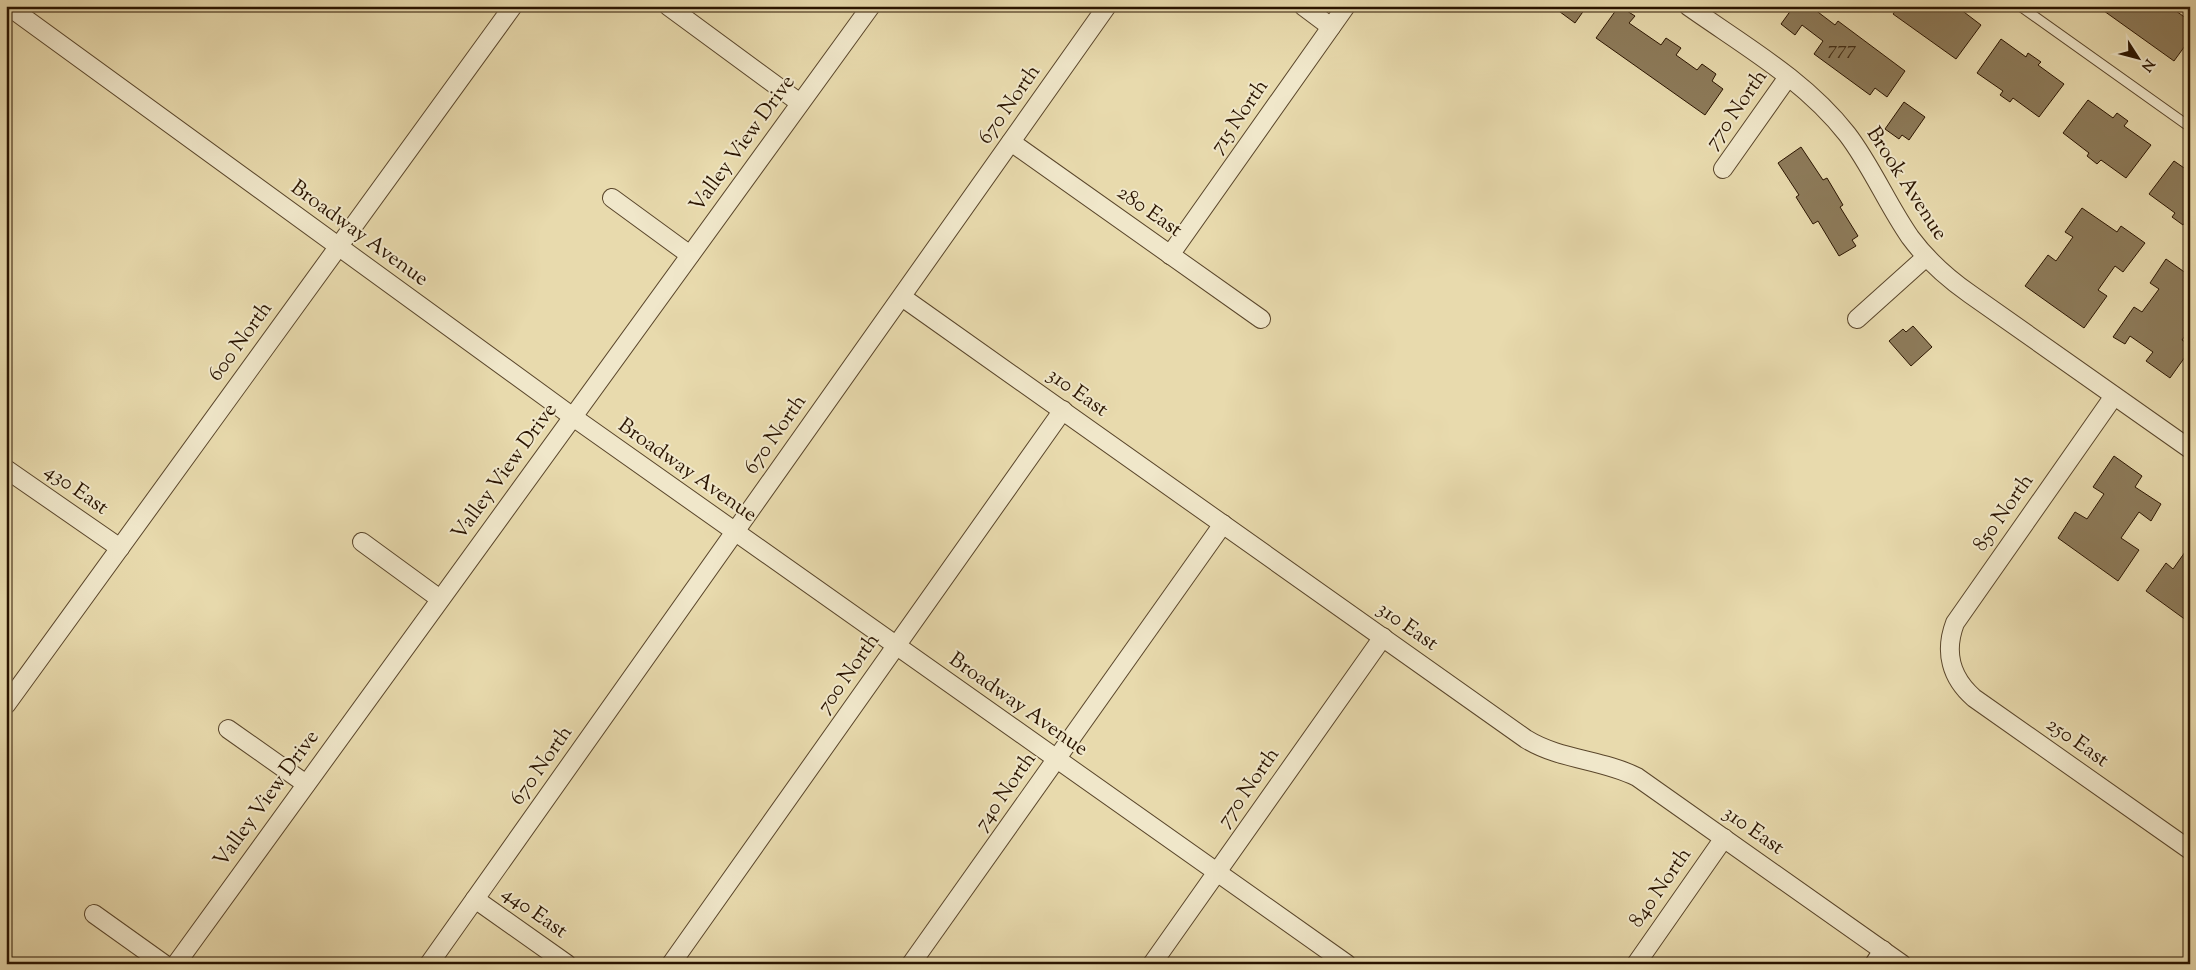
<svg xmlns="http://www.w3.org/2000/svg" width="2196" height="970" viewBox="0 0 2196 970" font-family="'Sorts Mill Goudy',serif">
	<style>
		.building { fill: #8d7b5a; stroke: #2a1400 }
		.lines { fill: none; stroke-linecap: round; stroke-linejoin: round }
		.service-casing { stroke: #5a462b; stroke-width: 11 }
		.minor-casing { stroke: #5a462b; stroke-width: 20 }
		.service { stroke: #f0e7ca; stroke-width: 9 }
		.minor { stroke: #f0e7ca; stroke-width: 18 }
		.labels { text-anchor: middle; dominant-baseline: central; stroke-width: 4; stroke-linejoin: round; paint-order: stroke }
		.number-label { font-size: 19px; fill: #432e16 }
		.street-label { font-size: 21px; fill: #2a1400; stroke: #f0e7ca }
	</style>
	<rect width="100%" height="100%" fill="#e8daad"/>
	<filter id="stains"><feTurbulence type="fractalNoise" baseFrequency=".004" numOctaves="4"/><feColorMatrix values="0 0 0 0 .2 0 0 0 0 .09 0 0 0 0 .02 0 0 0 .5 -.17"/></filter>
	<radialGradient id="worn" r=".72"><stop offset=".6" stop-color="#630" stop-opacity="0"/><stop offset="1" stop-color="#630" stop-opacity=".3"/></radialGradient>
	<g class="building">
		<path d="M1552,6H1587L1575,23Z"/>
		<path d="M1619,6L1635,16L1629,23L1661,45L1666,38L1681,48L1676,55L1697,70L1702,64L1716,74L1712,81L1723,89L1705,115L1596,38Z"/>
		<path d="M1794,6H1810L1835,25L1838,21L1905,71L1887,97L1875,88L1870,95L1814,54L1823,41L1802,25L1795,35L1781,24Z"/>
		<path d="M1899,6H1956L1981,25L1956,59L1893,14Z"/>
		<path d="M2097,6H2169L2190,21V39L2174,61Z"/>
		<path d="M2001,39L2026,57L2028,53L2041,62L2038,65L2064,84L2039,117L2013,98L2010,102L2000,95L2003,91L1977,73Z"/>
		<path d="M2088,100L2113,118L2117,113L2128,121L2124,126L2151,145L2126,178L2101,160L2097,164L2087,156L2089,153L2063,133Z"/>
		<path d="M1904,102L1925,117L1909,140L1902,135L1899,139L1885,129Z"/>
		<path d="M1801,147L1823,180L1827,178L1843,205L1840,207L1858,236L1852,240L1856,246L1839,256L1818,221L1813,224L1796,197L1799,195L1778,163Z"/>
		<path d="M2174,161L2190,172V224L2186,221L2183,225L2172,217L2175,213L2149,194Z"/>
		<path d="M2082,208L2117,232L2121,226L2145,243L2123,272L2115,266L2098,290L2107,296L2084,328L2025,286L2048,255L2056,261L2073,237L2065,232Z"/>
		<path d="M2166,259L2190,276V329L2182,340L2190,345V350L2170,378L2146,361L2153,352L2130,336L2125,344L2113,337L2134,307L2142,312L2159,289L2150,283Z"/>
		<path d="M1913,326L1932,347L1911,366L1889,341L1903,329L1906,332Z"/>
		<path d="M2114,456L2142,476L2135,487L2161,504L2151,521L2139,512L2121,538L2139,550L2118,581L2058,538L2075,512L2087,519L2104,494L2093,487Z"/>
		<path d="M2190,545V623L2146,591L2166,563L2173,569Z"/>
	</g>
	<g class="lines">
		<defs>
			<path id="service" d="M2020,6L2190,127"/>
			<g id="minor">
				<path d="M8,6L573,417L1347,964"/>
				<path d="M668,6L800,103"/>
				<path d="M1303,6L1331,27"/>
				<path d="M1688,6C1743,45 1805,80 1847,134C1871,165 1887,204 1910,237C1927,260 1947,278 1970,294L2190,449"/>
				<path d="M1011,142L1261,319"/>
				<path d="M1723,169L1788,77"/>
				<path d="M612,198L690,255"/>
				<path d="M1170,255L1346,6"/>
				<path d="M902,297L1526,739C1560,760 1601,759 1637,777L1902,964"/>
				<path d="M1857,319L1926,257"/>
				<path d="M2114,396L1955,623C1944,652 1951,678 1974,698L2190,850"/>
				<path d="M6,469L120,548"/>
				<path d="M362,542L440,599"/>
				<path d="M6,705L513,6"/>
				<path d="M228,729L306,784"/>
				<path d="M475,899L567,964"/>
				<path d="M94,914L164,964"/>
				<path d="M176,964L871,6"/>
				<path d="M429,964L1107,6"/>
				<path d="M671,964L1063,410"/>
				<path d="M911,964L1223,524"/>
				<path d="M1152,964L1383,637"/>
				<path d="M1636,964L1724,838"/>
				<path d="M1874,964L1883,950"/>
			</g>
		</defs>
		<use href="#service" class="service-casing"/>
		<use href="#minor" class="minor-casing"/>
		<use href="#service" class="service"/>
		<use href="#minor" class="minor"/>
	</g>
	<g class="labels">
		<g class="number-label">
			<text x="1842" y="49">777</text>
		</g>
		<g class="street-label">
			<text transform="translate(1010 105) rotate(-55)">670 North</text>
			<text transform="translate(1737 110) rotate(-55)">770 North</text>
			<text transform="translate(1240 117) rotate(-55)">715 North</text>
			<text transform="translate(743 144) rotate(-54)">Valley View Drive</text>
			<text transform="translate(1906 184) rotate(57)">Brook Avenue</text>
			<text transform="translate(1149 212) rotate(35)">280 East</text>
			<text transform="translate(359 234) rotate(36)">Broadway Avenue</text>
			<text transform="translate(241 342) rotate(-54)">600 North</text>
			<text transform="translate(1077 393) rotate(35)">310 East</text>
			<text transform="translate(776 435) rotate(-55)">670 North</text>
			<text transform="translate(687 471) rotate(35)">Broadway Avenue</text>
			<text transform="translate(505 472) rotate(-54)">Valley View Drive</text>
			<text transform="translate(76 490) rotate(35)">430 East</text>
			<text transform="translate(2004 513) rotate(-55)">850 North</text>
			<text transform="translate(1407 627) rotate(35)">310 East</text>
			<text transform="translate(849 674) rotate(-55)">700 North</text>
			<text transform="translate(1018 705) rotate(35)">Broadway Avenue</text>
			<text transform="translate(2077 743) rotate(35)">250 East</text>
			<text transform="translate(542 766) rotate(-55)">670 North</text>
			<text transform="translate(1249 788) rotate(-55)">770 North</text>
			<text transform="translate(1006 792) rotate(-55)">740 North</text>
			<text transform="translate(267 799) rotate(-54)">Valley View Drive</text>
			<text transform="translate(1753 831) rotate(35)">310 East</text>
			<text transform="translate(1661 888) rotate(-55)">840 North</text>
			<text transform="translate(534 913) rotate(35)">440 East</text>
		</g>
	</g>
	<rect width="2196" height="970" fill="none" stroke="#e8daad" stroke-width="25"/>
	<rect x="8" y="8" width="2181" height="955" fill="none" stroke="#2a1400" stroke-width="2.5"/>
	<rect x="12" y="12" width="2171" height="945" fill="none" stroke="#2a1400"/>
	<g transform="translate(2138 58) rotate(126)" stroke="#f0e7ca" stroke-width="4" paint-order="stroke">
	<path d="M0-4L9 19L0 12L-9 19Z" fill="#2a1400"/>
	<text y="-8" font-size="14" font-weight="bold" text-anchor="middle" fill="#2a1400">N</text>
	</g>
	<rect width="100%" height="100%" filter="url(#stains)"/>
	<rect width="100%" height="100%" fill="url(#worn)"/>
</svg>
